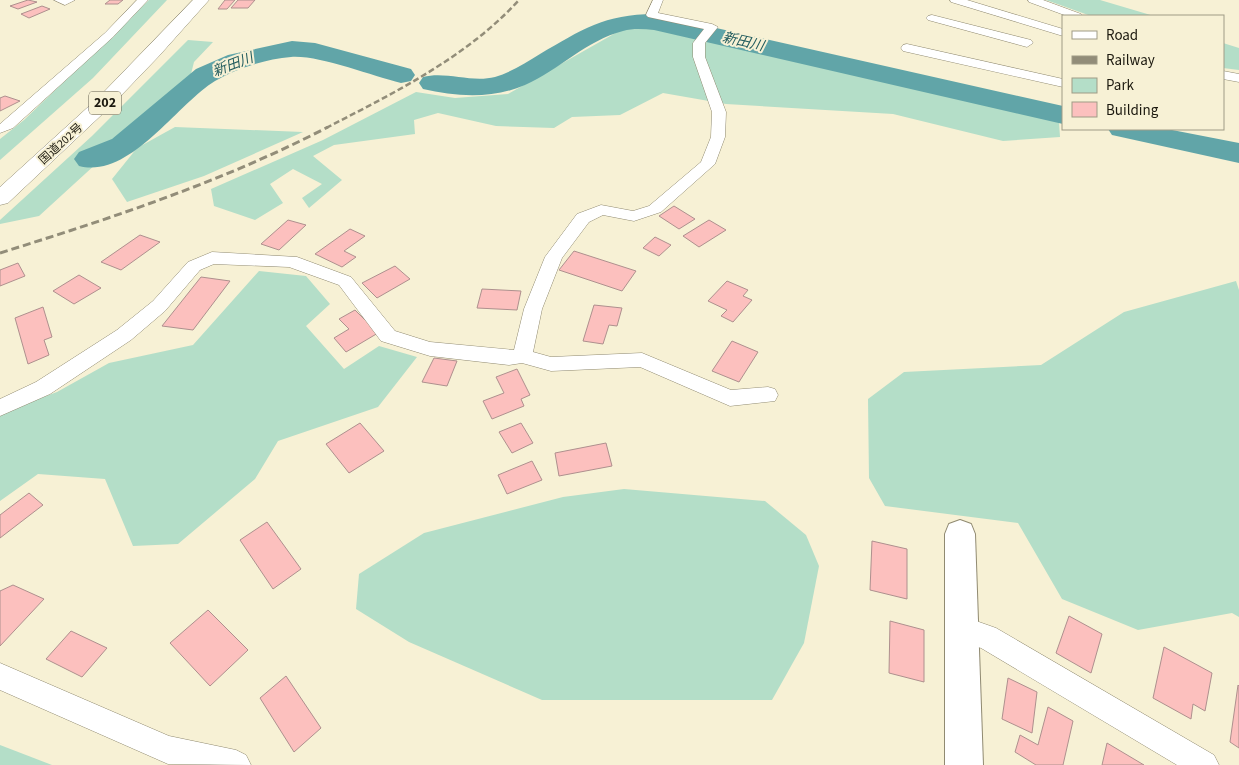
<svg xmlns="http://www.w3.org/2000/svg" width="1239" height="765" viewBox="0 0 1239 765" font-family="'Source Sans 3','Noto Sans JP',sans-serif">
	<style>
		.green { fill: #b4dec8 }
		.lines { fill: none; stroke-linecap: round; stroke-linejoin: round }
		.river { fill: #61a5a8; fill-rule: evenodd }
		.building { fill: #fcc0be; stroke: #ae908e }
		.minor-casing { stroke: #908a71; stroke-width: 1 }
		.tertiary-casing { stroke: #908a71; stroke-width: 2 }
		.trunk-casing { stroke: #908a71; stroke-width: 1 }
		.minor { fill: #fff; fill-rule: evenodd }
		.tertiary { fill: #fff; fill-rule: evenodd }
		.trunk { fill: #fff; fill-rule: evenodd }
		.rail-far1 { stroke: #928d79; stroke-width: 2.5; stroke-dasharray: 6 3; stroke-linecap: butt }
		.rail { stroke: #928d79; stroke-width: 3; stroke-dasharray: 8 4; stroke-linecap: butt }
		.labels { text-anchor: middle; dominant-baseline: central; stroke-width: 4; stroke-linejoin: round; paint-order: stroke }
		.far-street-label { font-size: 12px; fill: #1c190f; stroke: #f7f1d5 }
		.far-water-label { font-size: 14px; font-style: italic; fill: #225c5e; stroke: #f7f1d5 }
		.shield { fill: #f7f1d5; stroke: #5e5a4a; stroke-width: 1 }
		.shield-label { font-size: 14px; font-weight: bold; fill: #1c190f }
	</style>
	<rect width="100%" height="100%" fill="#f7f1d5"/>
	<g class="green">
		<path d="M149,0H167L93,78L0,160V139L24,120Z"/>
		<path d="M1046,0H1100L1154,16H1091Z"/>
		<path d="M633,26H655L1059,122L1060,137L1003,141L893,114L726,104L663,93L620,115L572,117L554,128L496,126L438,113L414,120L415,134L334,145L313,156L342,180L309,208L302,198L322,184L293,169L270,184L283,203L255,220L214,206L211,189L323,140L416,92L455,98L508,94L619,31Z"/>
		<path d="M188,40L213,42L194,62L190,78L39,216L0,224V220L92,136Z"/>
		<path d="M1223,43L1239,48V70L1223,68Z"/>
		<path d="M175,127L303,132L204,176L127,202L112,179L137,148Z"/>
		<path d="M259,271L306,276L330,304L306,326L344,369L379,346L417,357L378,407L278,441L255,479L178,544L133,546L105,479L38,474L0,501V413L57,392L109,363L193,345Z"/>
		<path d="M1236,281L1239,290V617L1232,613L1138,630L1062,599L1018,523L885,506L869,478L868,399L904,372L1041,365L1124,312Z"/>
		<path d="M624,489L765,501L806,535L819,566L804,643L772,700H542L409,642L356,609L359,574L424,533L563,497Z"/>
		<path d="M0,745L52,765H0Z"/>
	</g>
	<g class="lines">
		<g class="river">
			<path d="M654,14L1063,106V124L654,30C644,29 633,28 623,31C587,40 559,70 525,85C493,99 457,97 423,89L419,83L423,77C446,71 471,83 495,77C511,72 526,63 540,54C581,30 605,14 654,14Z"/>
			<path d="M292,41L315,43L411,69L415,75L411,81L401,83C371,76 320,55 291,57C266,59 237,68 215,81C176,105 130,179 79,166L74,159L79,152L112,139L196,69L228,55Z"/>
			<path d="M1108,129H1167L1239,143V163L1112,135Z"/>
		</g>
	</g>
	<g class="building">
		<path d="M28,0L37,2L18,9L10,6Z"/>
		<path d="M110,0H123L118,4H105Z"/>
		<path d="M225,0H235L227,9H218Z"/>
		<path d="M238,0H255L248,8H231Z"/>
		<path d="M42,6L50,9L29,18L21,14Z"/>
		<path d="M5,96L20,101L0,111V98Z"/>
		<path d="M674,206L695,219L679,229L659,216Z"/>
		<path d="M288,220L306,225L279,250L261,244Z"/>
		<path d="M709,220L726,230L699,247L683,236Z"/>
		<path d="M350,229L365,236L344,251L356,257L342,267L315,254Z"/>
		<path d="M140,235L160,242L121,270L101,262Z"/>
		<path d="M655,237L671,245L659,256L643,248Z"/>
		<path d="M574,251L636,271L622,291L559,270Z"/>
		<path d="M18,263L25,276L0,286V270Z"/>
		<path d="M395,266L410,279L377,298L362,283Z"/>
		<path d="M79,275L101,288L74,304L53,291Z"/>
		<path d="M201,277L230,281L193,330L162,326Z"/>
		<path d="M727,281L748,290L743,296L752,300L733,322L721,316L727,310L708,301Z"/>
		<path d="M482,289L521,291L517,310L477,308Z"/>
		<path d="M594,305L622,308L617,326L609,325L603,344L583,341Z"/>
		<path d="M43,307L52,337L44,340L49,355L28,364L15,318Z"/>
		<path d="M355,310L378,333L346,352L334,338L349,329L339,319Z"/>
		<path d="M732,341L758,352L739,382L712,371Z"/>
		<path d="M434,358L457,361L447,386L422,382Z"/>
		<path d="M517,369L530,395L521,399L524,406L492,419L483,401L504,393L496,377Z"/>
		<path d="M360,423L384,451L349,473L326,444Z"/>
		<path d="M521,423L533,443L512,453L499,432Z"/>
		<path d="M606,443L612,466L559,476L555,453Z"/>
		<path d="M532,461L542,480L507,494L498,475Z"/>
		<path d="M29,493L43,505L0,538V515Z"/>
		<path d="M267,522L301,569L273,589L240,540Z"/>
		<path d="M872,541L907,549V599L870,590Z"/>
		<path d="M13,585L44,599L0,646V591Z"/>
		<path d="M208,610L248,650L210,686L170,643Z"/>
		<path d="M1069,616L1102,634L1091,673L1056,653Z"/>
		<path d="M890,621L924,630V682L889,673Z"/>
		<path d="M71,631L107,648L82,677L46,659Z"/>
		<path d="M1164,647L1212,673L1205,711L1193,704L1191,719L1153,698Z"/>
		<path d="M286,676L321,728L294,752L260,698Z"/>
		<path d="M1008,678L1037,692L1032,733L1002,719Z"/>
		<path d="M1238,685L1239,686V748L1230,742Z"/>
		<path d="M1048,707L1073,721L1063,765H1036L1015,752L1020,735L1038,745Z"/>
		<path d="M1107,743L1144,765H1102Z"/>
	</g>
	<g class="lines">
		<defs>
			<g id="minor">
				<path d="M54,0H75L65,5Z"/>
				<path d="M137,0H148L113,37L13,128L0,133V124L105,33Z"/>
				<path d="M653,0H663L658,13L712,24L718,27L705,43V57L726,112L725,137L715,164L661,212L634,221L603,215L589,222L562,258L542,309L533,352L551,357L642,353L731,390L768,387L775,389L778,395L775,401L730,406L640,367L551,371L522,363L509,365L430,356L381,341L339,285L289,267L214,264L200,270L165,311L131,340L50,394L0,416V399L36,382L117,330L153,301L188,262L212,252L297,257L351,277L395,331L430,342L514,350L524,309L545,257L577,214L601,205L633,211L649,206L701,162L711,137L712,112L693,57V43L704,29L648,17L646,15Z"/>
				<path d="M950,0H967L1063,29V36L951,2Z"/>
				<path d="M1028,0H1043L1081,14L1083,16H1067L1029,2Z"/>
				<path d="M932,15L1031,40L1033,43L1027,47L928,20L926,18L928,16Z"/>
				<path d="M907,44L1063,79V87L903,51L901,48L903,45Z"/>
				<path d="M1223,71L1239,74V82L1223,79Z"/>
				<path d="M962,616L996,628L1214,755L1219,765H1177L981,648L953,638L949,629L953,620Z"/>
				<path d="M0,663L169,736L236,750L246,755L251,765L168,764L0,690Z"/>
			</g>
			<path id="tertiary" d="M960,520L971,524L975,534L983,765H945V534L949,524Z"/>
			<path id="trunk" d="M193,0H209L159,56L111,106L8,203L0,205V187L98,98Z"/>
		</defs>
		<use href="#minor" class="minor-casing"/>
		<use href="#tertiary" class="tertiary-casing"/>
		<use href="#trunk" class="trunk-casing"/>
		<use href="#minor" class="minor"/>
		<use href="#tertiary" class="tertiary"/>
		<use href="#trunk" class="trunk"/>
		<path class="rail-far1" d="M326,128C394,93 467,57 519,0"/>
		<path class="rail" d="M0,253C112,218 224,181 328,127"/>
	</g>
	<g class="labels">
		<g class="far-street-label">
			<text transform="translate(61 144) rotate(-42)">国道202号</text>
		</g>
		<g class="far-water-label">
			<text transform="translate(743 42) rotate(13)">新田川</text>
			<text transform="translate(233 65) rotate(-21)">新田川</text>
		</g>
		<rect class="shield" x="89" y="91.5" width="32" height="23" rx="4"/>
		<g class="shield-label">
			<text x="105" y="103">202</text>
		</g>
	</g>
	<rect x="1062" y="15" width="162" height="115" fill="#f7f1d5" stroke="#9f9b86"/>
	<rect x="1072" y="31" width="25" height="8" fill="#ffffff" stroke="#9f9b86"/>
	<text x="1106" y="40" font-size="15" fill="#1c190f">Road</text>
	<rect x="1072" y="56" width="25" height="8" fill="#928d79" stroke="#9f9b86"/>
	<text x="1106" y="65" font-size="15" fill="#1c190f">Railway</text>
	<rect x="1072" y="78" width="25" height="15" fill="#b4dec8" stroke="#9f9b86"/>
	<text x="1106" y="90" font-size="15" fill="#1c190f">Park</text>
	<rect x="1072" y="102" width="25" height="15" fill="#fcc0be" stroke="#9f9b86"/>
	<text x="1106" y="115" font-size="15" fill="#1c190f">Building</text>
</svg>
